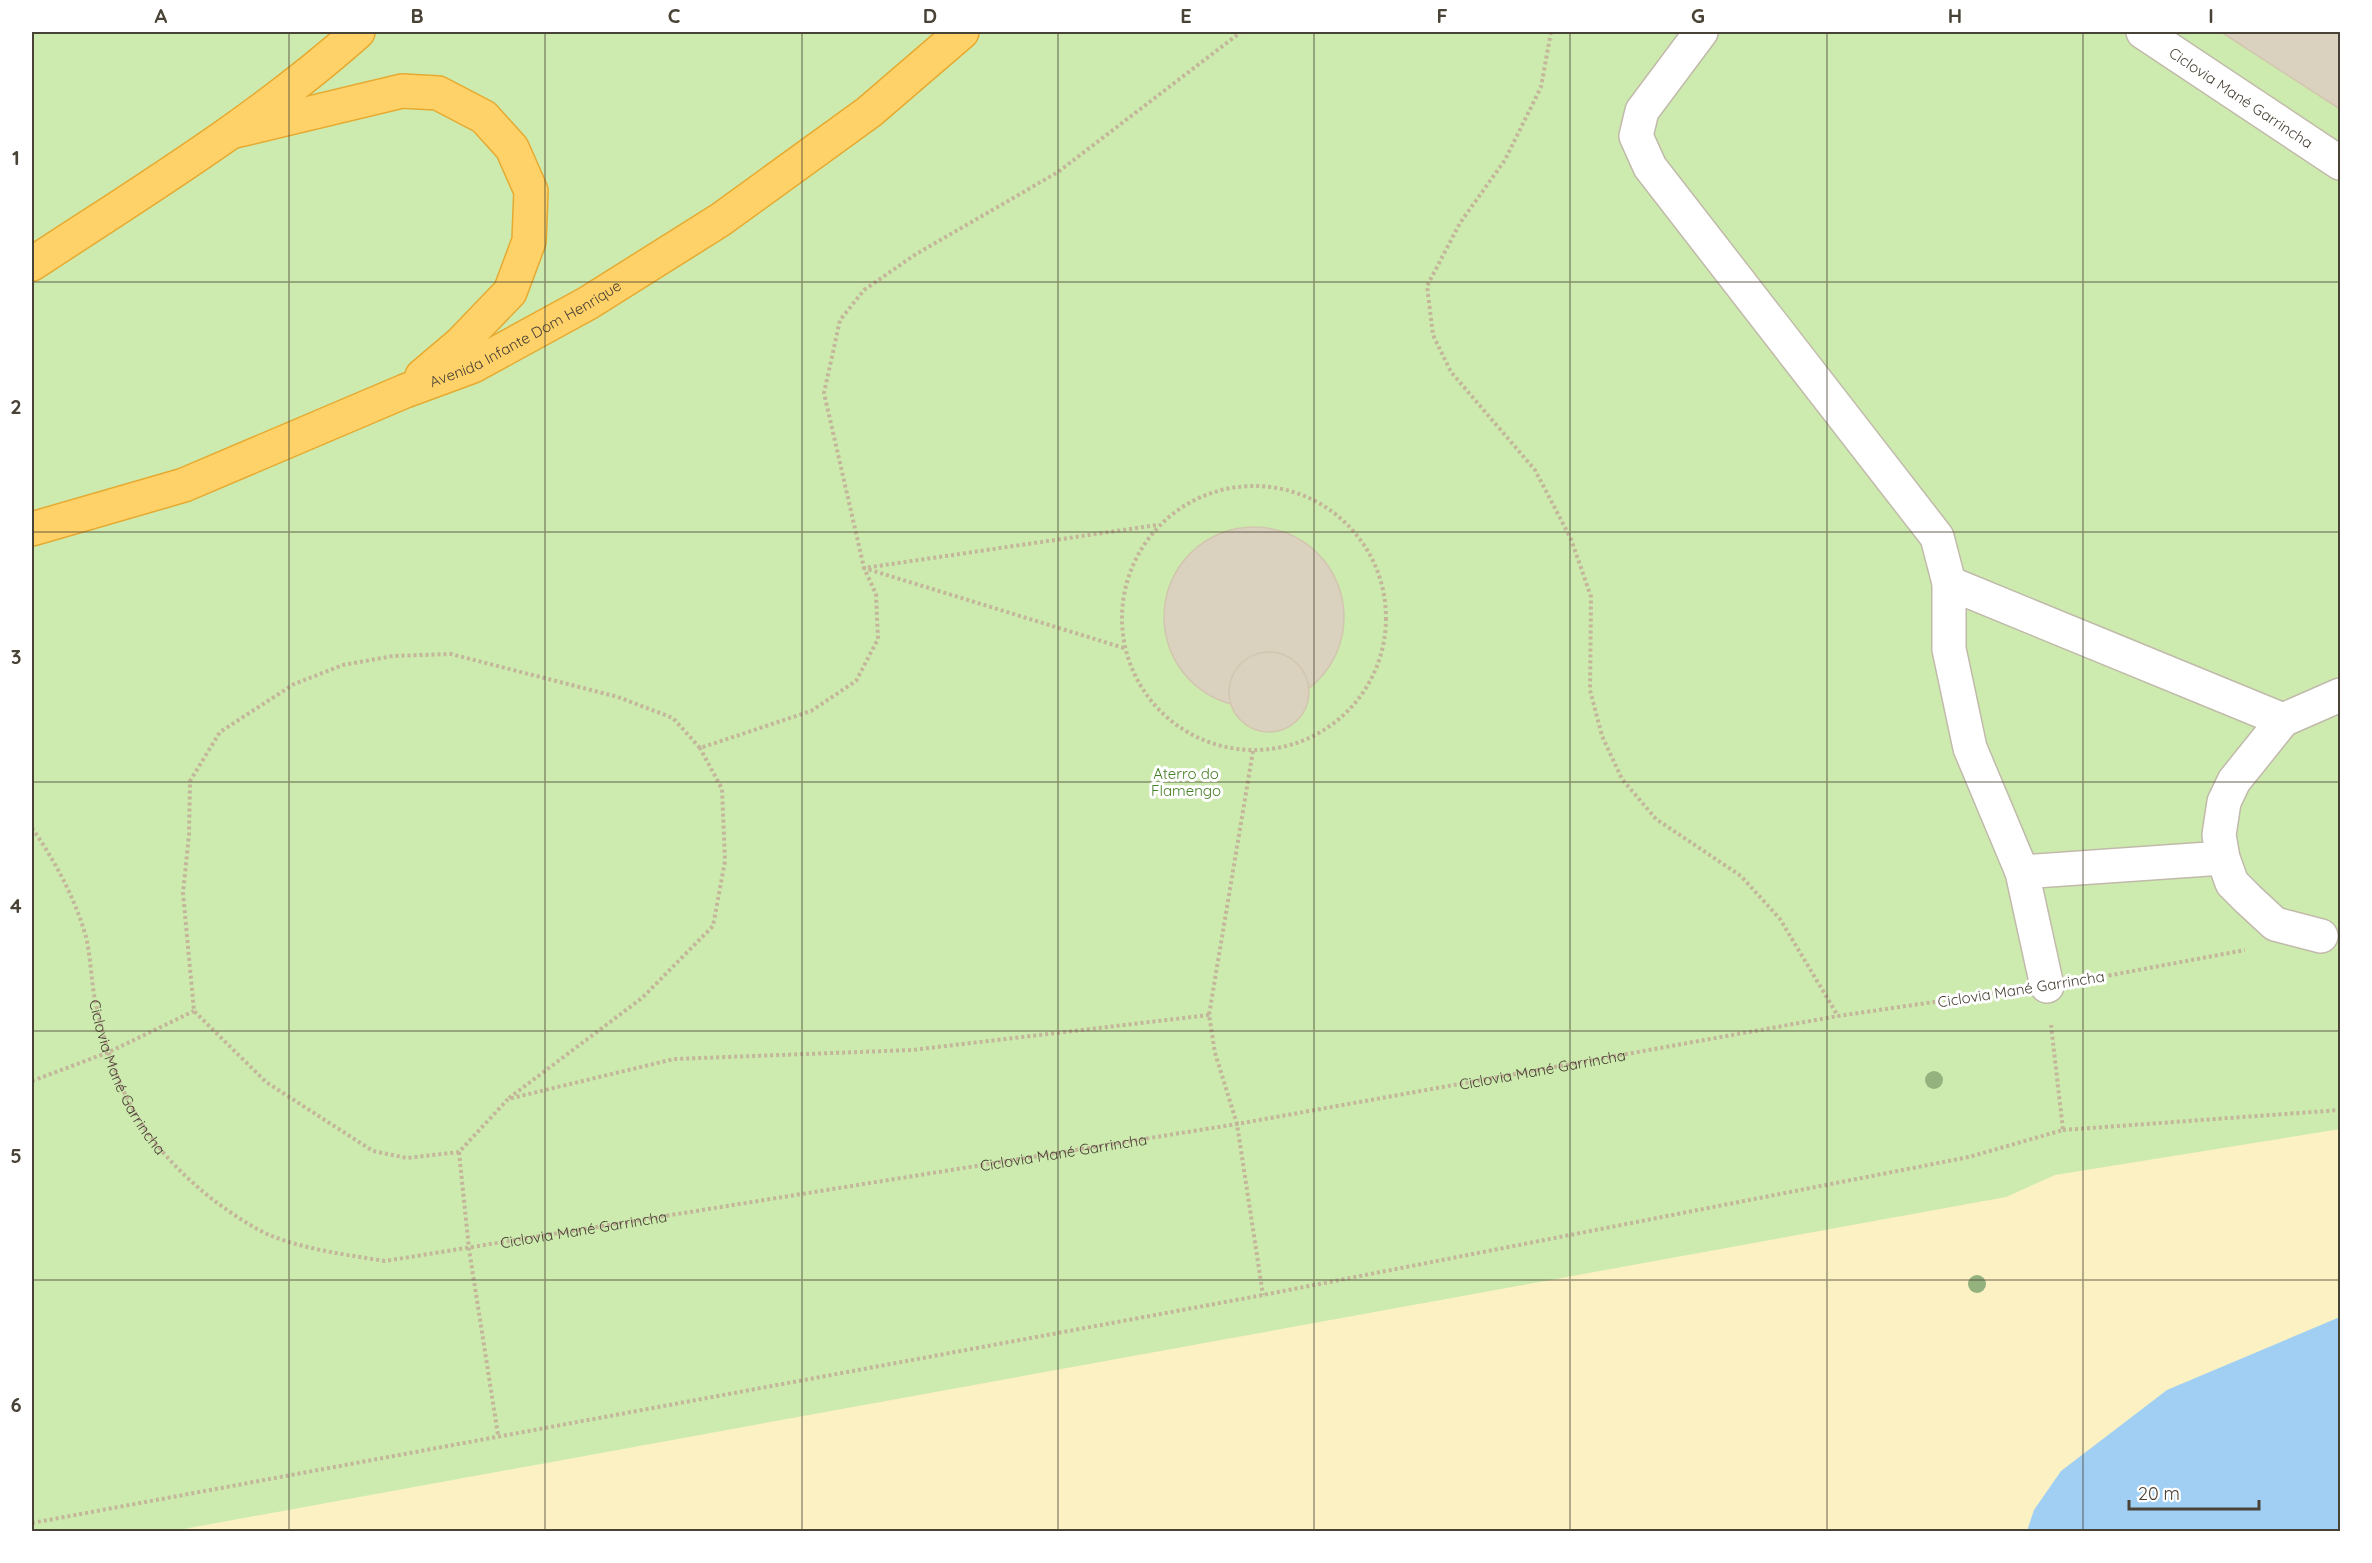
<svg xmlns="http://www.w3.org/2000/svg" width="2372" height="1563" viewBox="0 0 2372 1563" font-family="Quicksand,sans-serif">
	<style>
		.green { fill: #ceebaf }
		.sand { fill: #fbf1c2 }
		.water { fill: #a1cff4 }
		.building { fill: #dad1bf; stroke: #d2c6af; stroke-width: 1.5 }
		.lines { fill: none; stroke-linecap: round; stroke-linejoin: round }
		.minor-casing { stroke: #c1baaa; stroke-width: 36 }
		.highway-casing { stroke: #e6aa31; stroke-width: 36 }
		.path { stroke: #c3b69a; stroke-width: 4; stroke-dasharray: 3 3; stroke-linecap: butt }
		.minor { stroke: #fff; stroke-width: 33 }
		.highway { stroke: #ffd269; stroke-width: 33 }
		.tree { fill: #94b27d }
		.grid { fill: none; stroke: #494236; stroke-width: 1.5; stroke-opacity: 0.55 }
		.labels { text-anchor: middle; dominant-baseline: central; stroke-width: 6; stroke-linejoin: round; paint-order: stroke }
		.street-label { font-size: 15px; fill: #494236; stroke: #fff }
		.park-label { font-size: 15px; fill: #447e25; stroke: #fff }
		.neatline { fill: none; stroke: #494236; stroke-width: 2 }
		.grid-label { font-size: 20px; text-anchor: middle; font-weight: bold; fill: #494236 }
	</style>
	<rect width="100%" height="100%" fill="#f5f1e8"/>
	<path class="green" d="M32,32H2340V1317L2167,1390L2034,1510L2027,1531H32Z"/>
	<path class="sand" d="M2340,1129V1317L2167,1390L2034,1510L2027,1531L167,1532L2006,1197L2055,1175Z"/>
	<path class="water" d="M2340,1317V1531H2027L2034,1510L2061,1471L2167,1390Z"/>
	<g class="building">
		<path d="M2221,32H2340V109Z"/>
		<circle cx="1254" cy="617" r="90"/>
		<circle cx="1269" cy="692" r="40"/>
	</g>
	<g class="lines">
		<defs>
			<g id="minor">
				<path d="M1701,32L1642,111L1636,136L1650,167L1937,537L1949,583V649L1970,748L2022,872L2047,986"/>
				<path id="s2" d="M2143,32L2340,163"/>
				<path d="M1949,583L2283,720"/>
				<path d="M2022,872L2223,858"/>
				<path d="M2321,936L2275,924L2248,899L2232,883L2223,858L2219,835L2224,802L2234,781L2283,720L2340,695"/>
			</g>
			<g id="highway">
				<path d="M235,131L402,91L438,93L484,117L512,148L531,191L529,241L510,292L461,343L422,376"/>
				<path d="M32,264C143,191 258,121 358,32"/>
				<path id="s3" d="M32,529L184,485L405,391L473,366L588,303L720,220L869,112L962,32"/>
			</g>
		</defs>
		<use href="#minor" class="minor-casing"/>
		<use href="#highway" class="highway-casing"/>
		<g class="path">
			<path d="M1551,32L1541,87L1505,160L1460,223L1427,286L1433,335L1451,372L1535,470L1571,539L1591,597L1590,690L1602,736L1622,779L1656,819L1741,876L1780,919L1838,1016"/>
			<circle cx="1254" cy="618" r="132"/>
			<path d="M1124,648L864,568L1157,525"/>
			<path d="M1253,751L1209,1015L1215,1053L1237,1124L1263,1295"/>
			<path id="s1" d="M32,828C55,861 75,898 86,937C91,958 91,980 95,1000C114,1088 141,1142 212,1199C231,1213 252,1228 274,1237C310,1250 347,1255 385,1261L1237,1124L1838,1016L2009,991"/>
			<path d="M2085,980L2245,950"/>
			<path d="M1209,1015L912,1050L674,1059L508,1099L459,1152L407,1158L373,1151L266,1082L194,1011L183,893L189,835L190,781L220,732L294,684L343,665L393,656L451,654L618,697L673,718L700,748L811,711L856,681L878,639L876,594L864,568L824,393L840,320L864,290L916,254L1058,172L1241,32"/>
			<path d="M32,1081L109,1052L194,1011"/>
			<path d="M509,1098L642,998L713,926L725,861L722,789L700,748"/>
			<path d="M2063,1130L2340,1110"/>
			<path d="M459,1152L469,1249L498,1435"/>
			<path d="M32,1523L1263,1295L1969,1157L2063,1130L2051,1025"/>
		</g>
		<use href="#minor" class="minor"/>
		<use href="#highway" class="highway"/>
	</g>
	<g class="tree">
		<circle cx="1934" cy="1080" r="9"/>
		<circle cx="1977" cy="1284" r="9"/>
	</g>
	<path class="grid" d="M289,32V1532M545,32V1532M802,32V1532M1058,32V1532M1314,32V1532M1570,32V1532M1827,32V1532M2083,32V1532M32,282H2340M32,532H2340M32,782H2340M32,1031H2340M32,1280H2340"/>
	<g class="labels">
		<g class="street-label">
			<text stroke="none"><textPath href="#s2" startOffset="118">Ciclovia Mané Garrincha</textPath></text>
			<text stroke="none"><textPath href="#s3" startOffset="532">Avenida Infante Dom Henrique</textPath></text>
			<text transform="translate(2021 989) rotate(-9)">Ciclovia Mané Garrincha</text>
			<text stroke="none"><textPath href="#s1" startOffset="1782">Ciclovia Mané Garrincha</textPath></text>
			<text stroke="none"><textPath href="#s1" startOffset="270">Ciclovia Mané Garrincha</textPath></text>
			<text stroke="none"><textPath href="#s1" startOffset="1296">Ciclovia Mané Garrincha</textPath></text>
			<text stroke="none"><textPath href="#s1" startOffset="810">Ciclovia Mané Garrincha</textPath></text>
		</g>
		<g class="park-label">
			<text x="1186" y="773">Aterro do<tspan x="1186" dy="17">Flamengo</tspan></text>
		</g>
	</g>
	<rect width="2372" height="1563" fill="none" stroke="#ffffff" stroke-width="66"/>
	<path d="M2129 1500v9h130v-9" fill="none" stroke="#494236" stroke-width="3"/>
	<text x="2138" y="1500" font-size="18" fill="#494236" stroke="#ffffff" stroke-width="4.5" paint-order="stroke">20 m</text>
	<rect x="33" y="33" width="2306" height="1497" class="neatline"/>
	<g class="grid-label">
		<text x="161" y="23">A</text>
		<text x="417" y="23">B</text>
		<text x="674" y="23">C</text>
		<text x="930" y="23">D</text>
		<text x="1186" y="23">E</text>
		<text x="1442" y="23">F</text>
		<text x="1698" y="23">G</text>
		<text x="1955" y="23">H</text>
		<text x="2211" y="23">I</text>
		<text x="16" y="165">1</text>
		<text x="16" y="414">2</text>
		<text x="16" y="664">3</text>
		<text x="16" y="913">4</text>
		<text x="16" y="1163">5</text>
		<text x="16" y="1412">6</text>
	</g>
</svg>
